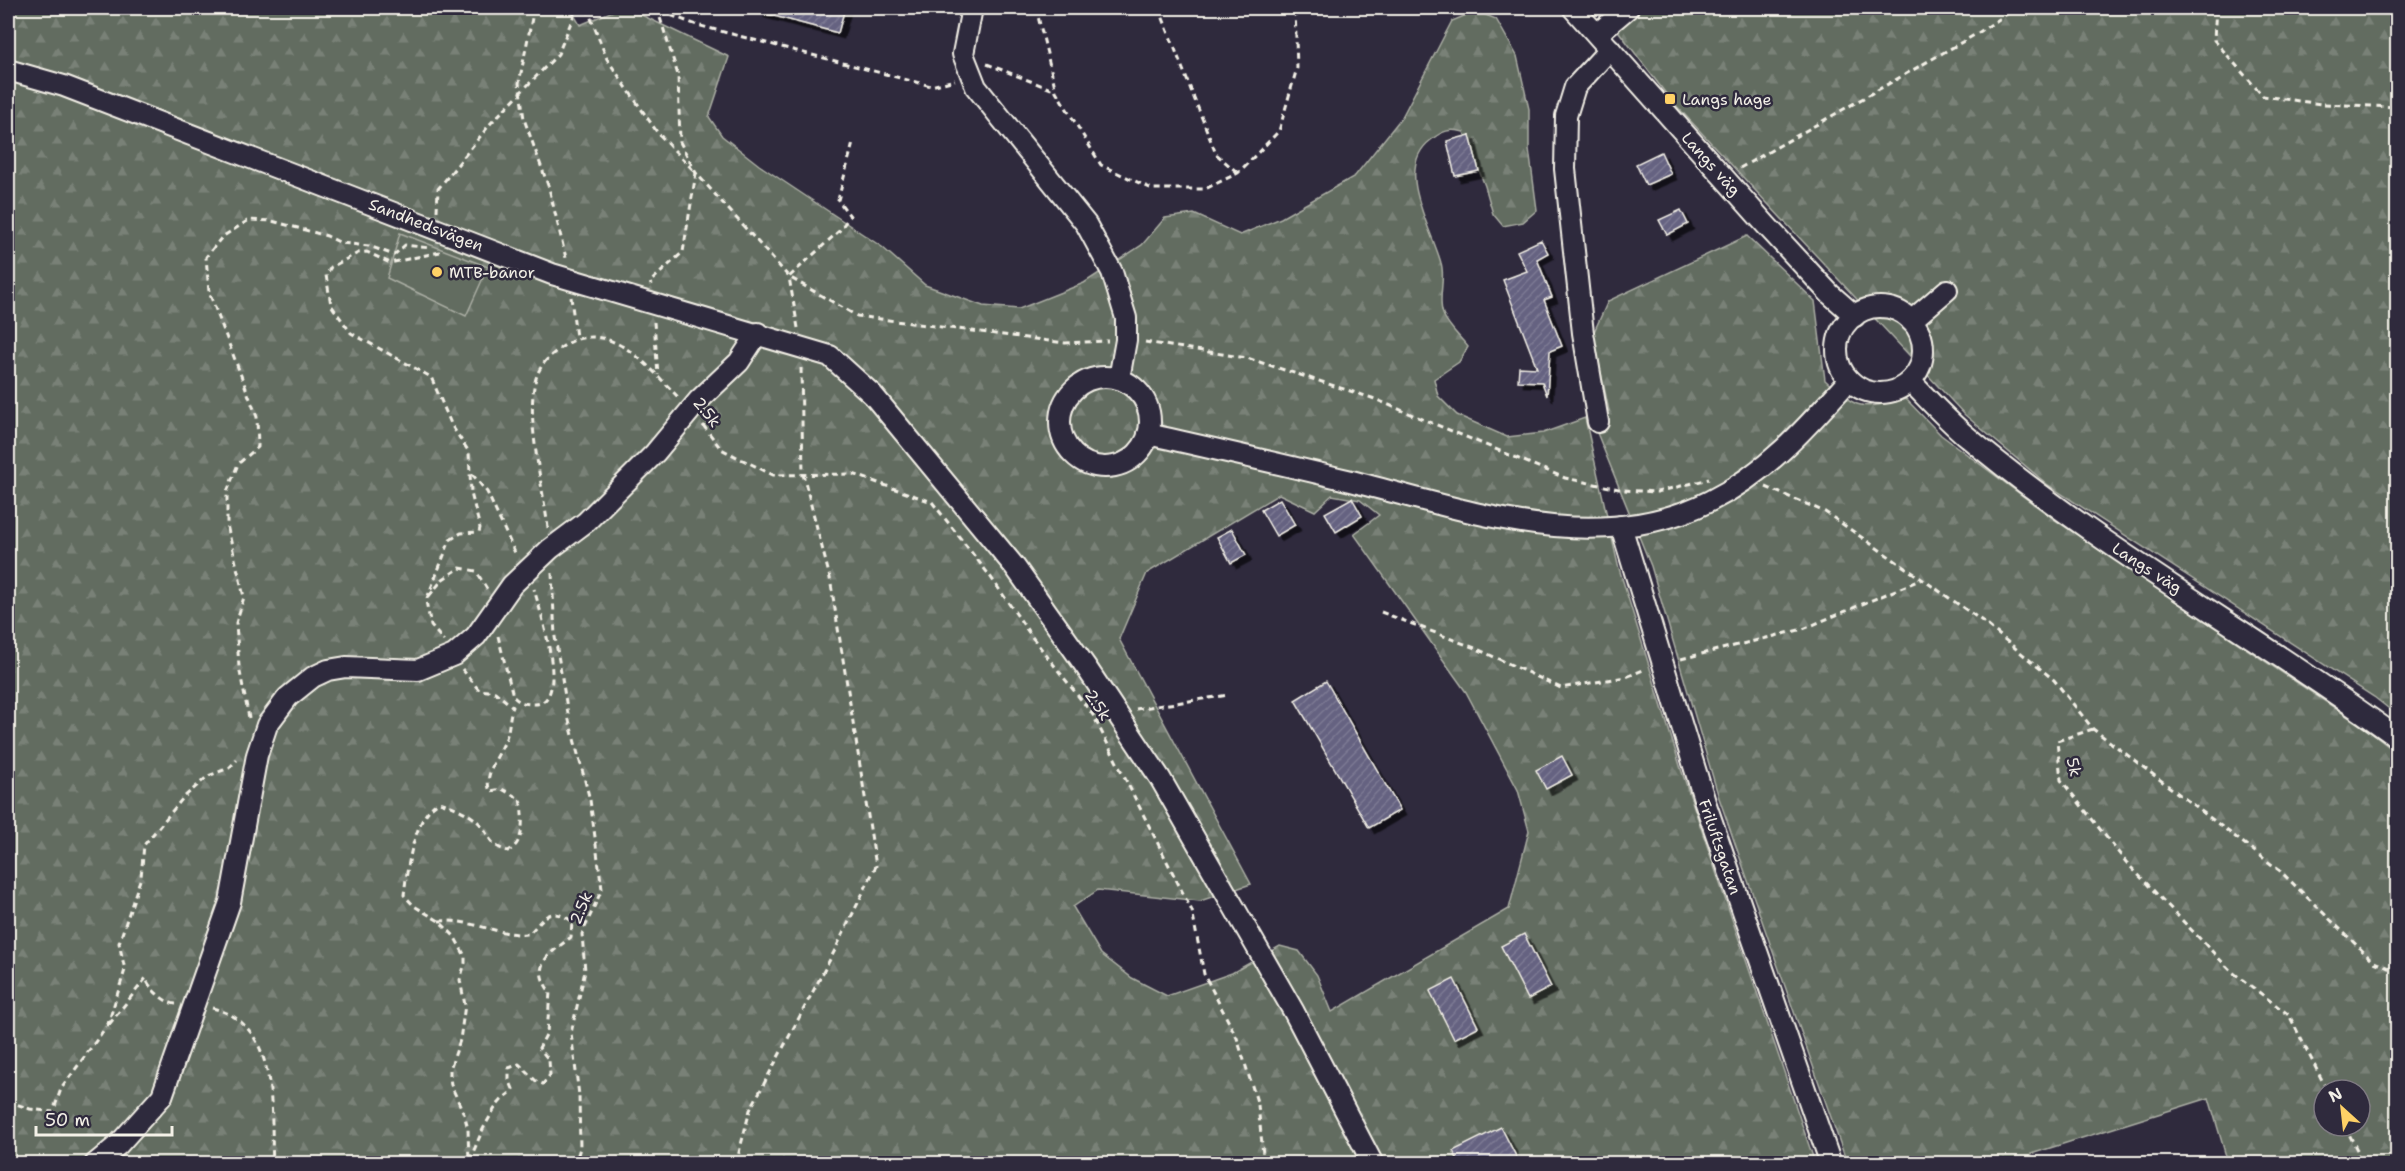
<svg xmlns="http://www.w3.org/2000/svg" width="2405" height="1171" viewBox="0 0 2405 1171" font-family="'Shantell Sans',sans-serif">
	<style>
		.forest { fill: url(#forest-firs); stroke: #abaea4; stroke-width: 1.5; fill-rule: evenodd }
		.park { fill: #626c60; stroke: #abaea4; stroke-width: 1.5 }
		.building { fill: url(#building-hatch); stroke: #f4f1e8; stroke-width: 1.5; filter: url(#shadow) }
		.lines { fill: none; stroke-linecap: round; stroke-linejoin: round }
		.minor-casing { stroke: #f4f1e8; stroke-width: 24 }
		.path { stroke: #f4f1e8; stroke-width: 3; stroke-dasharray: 6 4.5; stroke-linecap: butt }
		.minor { stroke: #2f2a3d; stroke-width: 20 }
		.poi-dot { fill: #ffd166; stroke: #2f2a3d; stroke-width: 2 }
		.labels { text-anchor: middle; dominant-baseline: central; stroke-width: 5; stroke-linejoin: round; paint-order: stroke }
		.poi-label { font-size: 16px; fill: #f4f1e8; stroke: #2f2a3d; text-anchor: start }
		.street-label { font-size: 16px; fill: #f4f1e8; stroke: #2f2a3d }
	</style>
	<defs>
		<pattern id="forest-firs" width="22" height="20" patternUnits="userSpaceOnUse" patternTransform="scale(1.5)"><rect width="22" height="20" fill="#626c60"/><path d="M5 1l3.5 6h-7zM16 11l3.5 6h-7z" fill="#798177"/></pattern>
		<pattern id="building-hatch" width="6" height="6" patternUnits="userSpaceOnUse" patternTransform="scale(1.5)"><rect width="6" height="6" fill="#656281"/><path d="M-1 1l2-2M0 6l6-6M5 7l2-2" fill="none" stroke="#7c7993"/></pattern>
		<filter id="shadow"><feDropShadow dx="5.5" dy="5.5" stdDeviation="0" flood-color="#0009"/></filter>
	</defs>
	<rect width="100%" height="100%" fill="#2f2a3d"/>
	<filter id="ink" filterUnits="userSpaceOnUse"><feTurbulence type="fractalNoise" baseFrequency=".0167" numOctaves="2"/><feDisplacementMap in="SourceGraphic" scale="12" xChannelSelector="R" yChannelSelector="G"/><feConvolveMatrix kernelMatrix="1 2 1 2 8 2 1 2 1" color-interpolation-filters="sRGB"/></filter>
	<g filter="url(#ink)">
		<g class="forest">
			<path d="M8,8H570L580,25L620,8H627L729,57L709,117L722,136L759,165L882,247L925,285L983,306L1019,309L1084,283L1142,245L1165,218L1194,214L1240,235L1281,218L1355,176L1402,117L1452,21L1476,11L1496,19L1517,56L1529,109V149L1537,210L1523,222L1503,226L1493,214L1485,186L1464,132C1450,128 1442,131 1431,140C1393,168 1432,229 1441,263C1446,279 1437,299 1443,314C1447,325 1460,337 1468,347L1459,362L1434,379L1438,396L1457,415L1507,437L1543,433L1585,418L1618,565L1681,769L1815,1163H8ZM1279,494L1315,511L1332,495L1360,500L1379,515L1354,534L1466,692L1518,790L1529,831L1509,909L1332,1012L1317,975L1299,951L1280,946L1232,973L1167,996L1132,978L1101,954L1073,907L1098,890L1200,901L1251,884L1119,639L1147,573Z"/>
			<path d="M1640,8H2397V715L2374,697L2048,485L1965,415L1670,99L1616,28Z"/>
			<path d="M1747,236L1815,301L1825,380C1860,412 1861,409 1906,399L1941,435L2055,520L2366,729L2397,753V1163H2228L2209,1098L2031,1154L2034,1163H1847L1719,798L1651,566L1591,418L1609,411L1593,334L1608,301ZM2324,1090H2360V1126H2324Z"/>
		</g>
		<path class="park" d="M400,233L488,267L466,316L387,278Z"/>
		<g class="building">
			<path d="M760,8H845L838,33L759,12Z"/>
			<path d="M1470,135L1479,171L1455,176L1447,141Z"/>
			<path d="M1661,152L1671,174L1646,185L1636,164Z"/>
			<path d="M1681,210L1688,224L1667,235L1659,220Z"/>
			<path d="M1541,240L1548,253L1537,259L1552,297L1544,300L1562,346L1550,351L1547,396L1542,382L1518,381L1519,367L1537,368L1503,280L1527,271L1517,251Z"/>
			<path d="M1352,498L1362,516L1336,532L1325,513Z"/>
			<path d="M1280,499L1295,525L1276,536L1261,510Z"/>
			<path d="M1232,529L1246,555L1231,563L1217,537Z"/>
			<path d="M1326,681L1400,810L1369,828L1295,700Z"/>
			<path d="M1562,756L1572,775L1546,789L1536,770Z"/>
			<path d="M1524,934L1551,987L1528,999L1501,946Z"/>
			<path d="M1454,979L1478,1027L1454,1039L1430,991Z"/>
			<path d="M1501,1127L1520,1164H1460L1453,1151Z"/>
		</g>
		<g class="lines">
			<defs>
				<g id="minor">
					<path d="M972,8L963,54L976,87L1086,224L1112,272L1126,318V340L1119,379"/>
					<path d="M1573,8L1766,225L1830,294L1855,316"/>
					<path d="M1597,34L1628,8"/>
					<path d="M8,70L64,86L552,274L830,356L873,395L1015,567L1086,667L1160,778L1294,1012L1373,1164"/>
					<circle cx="1880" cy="350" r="43"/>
					<path d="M1911,321L1947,290"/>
					<circle cx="1105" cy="422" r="45"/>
					<path d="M1910,381C1928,399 1946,419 1965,435C2100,549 2256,634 2398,738"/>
					<path d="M1598,422L1583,333L1565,169L1566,116L1575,87L1610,49"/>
					<path d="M1148,434C1214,449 1281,464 1347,480C1463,509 1595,559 1710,501C1767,473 1807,427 1849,380"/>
					<path d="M1621,526L1705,802L1831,1164"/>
					<path d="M95,1164L118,1145L162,1096L230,902L257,755L267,725L288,697L313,677L328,670L346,667L418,670L454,655L476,636L512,585L550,549L586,522L655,453L699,400L739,362L758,333"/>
				</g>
			</defs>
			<use href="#minor" class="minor-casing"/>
			<g class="path">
				<path d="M534,8L519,83L524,119L549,188L566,258"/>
				<path d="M587,8L607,59L657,132L696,173L683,252L650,282L651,285"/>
				<path d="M651,8L697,25L931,86L955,80"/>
				<path d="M657,8L678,75L680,142L696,173L789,277L857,316L1065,343L1108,341"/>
				<path d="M1036,8L1056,91L1101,165L1152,189H1205L1238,173L1279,131L1297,68L1295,8"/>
				<path d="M1159,8L1216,154L1238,173"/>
				<path d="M2216,8L2214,40L2263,96L2321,104L2398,107"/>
				<path d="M987,64L1056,91"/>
				<path d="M1740,168L1978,33L2016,8"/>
				<path d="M437,211L438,189L491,123L558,54L574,15L573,8"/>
				<path d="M440,252L390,263L367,252L358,253L331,267L326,275L331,305L351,333L431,377L452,426L469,452L471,493L480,528L479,532L461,533L450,540L426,601L431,626L444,641"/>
				<path d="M571,297L576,337"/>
				<path d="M654,322L658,375"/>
				<path d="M798,328L789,277L839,231L850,216L838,200L853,143"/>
				<path d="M1145,342L1247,358L1372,398L1565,478L1624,490L1657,492L1709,479"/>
				<path d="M703,425L721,449L773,475L853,474L932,502L990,576L1032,637L1093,715L1192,911L1204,974L1237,1038L1258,1105L1264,1164"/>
				<path d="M472,474L487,492L516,555"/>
				<path d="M1766,487L1825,512L1981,620L2054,680L2093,729L2279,870L2374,962L2398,972"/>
				<path d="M548,528C543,487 526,420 535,382C539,365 549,356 562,347C608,315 649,367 679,398"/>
				<path d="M552,573L555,637L569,720L590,800L602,889L582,934L585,971L571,1033L579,1095L580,1148L575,1164"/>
				<path d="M429,596L443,579L460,568L476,571L487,589"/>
				<path d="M1381,612L1475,648L1561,688L1626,677L1646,669"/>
				<path d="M498,636L513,696C519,703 525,704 534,704C572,705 539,608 534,589"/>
				<path d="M1681,659L1803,629L1922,579"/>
				<path d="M462,669L479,690L495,692L513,707C509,716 510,725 507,735C503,751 482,774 490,791L502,789L520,799C523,815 526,843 508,851C487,845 490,834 478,822C469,813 451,805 439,802C414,815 407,869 404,895L414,906L439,921L454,936L465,956V963L460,980L465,1005L460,1040L450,1069V1077L451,1085L464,1114L468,1129L469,1164"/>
				<path d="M1136,709L1229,695"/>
				<path d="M249,718L239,667L236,623L244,597L227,525V492L238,464L258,447L257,417L209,292L206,257L222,237L249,220L272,221L327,236L341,243L369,246L394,255L405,245L430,248"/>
				<path d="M2093,729L2057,741L2061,780L2126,862L2231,971L2289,1015L2327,1090"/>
				<path d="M439,921C474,919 496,936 529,934C545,917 548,906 572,921L571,937C550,954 529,964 550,992L547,1033L539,1048L549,1060L550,1075L543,1084L536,1081L519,1064L509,1068V1079L513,1089C510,1095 504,1096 500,1102C495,1107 491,1115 487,1122C479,1135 477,1146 469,1160"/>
				<path d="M176,1004C166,1004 148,988 146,978L107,1027L125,970L119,943L141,877L144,845L183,798L208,776L229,768L237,760"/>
				<path d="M212,1008C281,1024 270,1112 273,1164"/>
				<path d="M8,1101L30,1109L53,1112L61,1089L106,1027"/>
				<path d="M2345,1126L2358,1152L2356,1164"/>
				<path d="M736,1164L750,1110L835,950L876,866L830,578L803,474L801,367"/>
			</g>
			<use href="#minor" class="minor"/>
		</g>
	</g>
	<g class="poi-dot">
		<rect x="1664" y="93" width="12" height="12" rx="3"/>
		<circle cx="437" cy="272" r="6"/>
	</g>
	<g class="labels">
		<g class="poi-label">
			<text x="1682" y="99">Langs hage</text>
			<text x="449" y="272">MTB-banor</text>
		</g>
		<g class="street-label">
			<text transform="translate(1711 164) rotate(48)">Langs väg</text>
			<text transform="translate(426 225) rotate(21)">Sandhedsvägen</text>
			<text transform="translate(707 412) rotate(51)">2.5k</text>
			<text transform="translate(2147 568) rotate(33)">Langs väg</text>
			<text transform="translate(1098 705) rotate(56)">2.5k</text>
			<text transform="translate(2074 767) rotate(77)">5k</text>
			<text transform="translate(1720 847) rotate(71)">Friluftsgatan</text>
			<text transform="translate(581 908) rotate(-67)">2.5k</text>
		</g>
	</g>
	<rect width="2405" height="1171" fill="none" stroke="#2f2a3d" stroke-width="30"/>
	<rect x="15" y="15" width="2375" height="1141" fill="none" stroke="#f4f1e8" stroke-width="2" filter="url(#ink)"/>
	<g transform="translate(2342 1108) rotate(333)"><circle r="28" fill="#2f2a3d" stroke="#7e7a81" stroke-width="1.5"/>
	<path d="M0-4.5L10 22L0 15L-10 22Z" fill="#ffd166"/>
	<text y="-9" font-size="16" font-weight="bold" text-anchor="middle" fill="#f4f1e8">N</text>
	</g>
	<path d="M36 1126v9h136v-9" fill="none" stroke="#f4f1e8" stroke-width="3"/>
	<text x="45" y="1126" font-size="18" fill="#f4f1e8" stroke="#2f2a3d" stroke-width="4.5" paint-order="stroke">50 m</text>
</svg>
